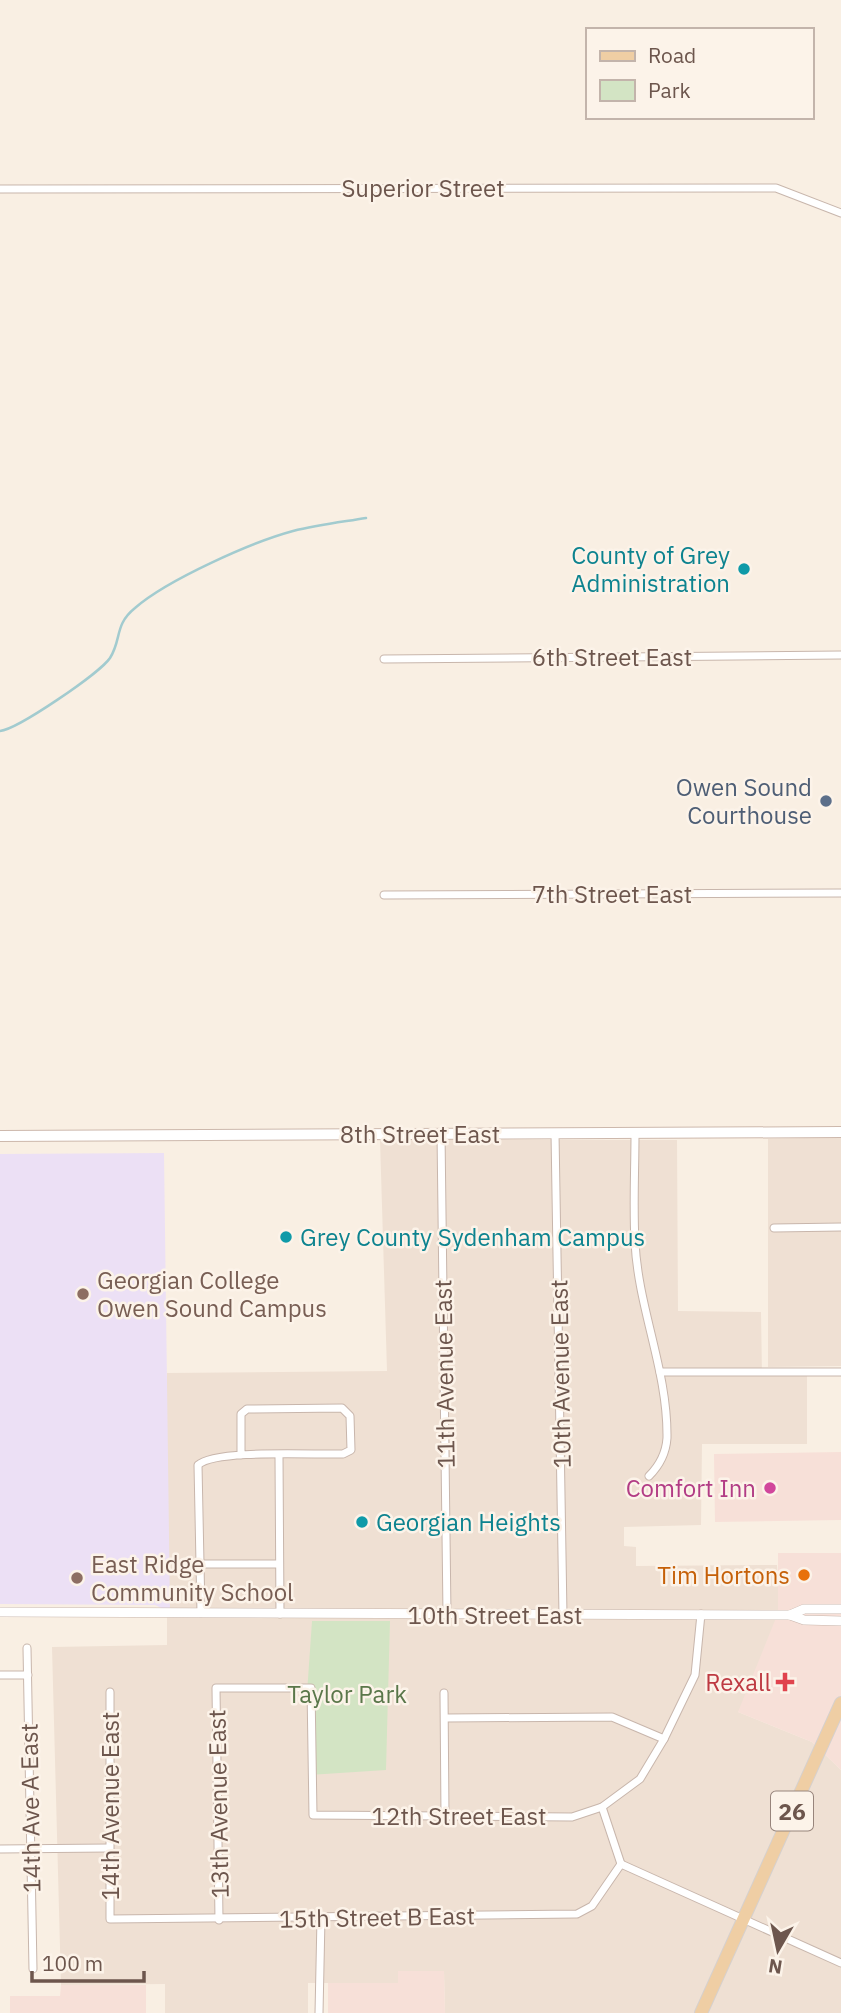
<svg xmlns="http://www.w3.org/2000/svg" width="841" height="2013" viewBox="0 0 841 2013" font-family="'IBM Plex Sans',sans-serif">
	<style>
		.residential { fill: #efe0d3 }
		.commercial { fill: #f7e0d8 }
		.education { fill: #ece0f5 }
		.green { fill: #d3e4c4 }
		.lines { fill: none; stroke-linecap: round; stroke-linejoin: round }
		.stream { stroke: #a2cbcf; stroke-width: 2.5 }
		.minor-casing { stroke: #c8b6ac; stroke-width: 9 }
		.tertiary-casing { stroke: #c8b6ac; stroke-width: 10 }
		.secondary-casing { stroke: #cdb8ac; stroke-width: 12 }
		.primary-casing { stroke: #d6d0cd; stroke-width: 14 }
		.minor { stroke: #fff; stroke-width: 7 }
		.tertiary { stroke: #fff; stroke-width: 9 }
		.secondary { stroke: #fff; stroke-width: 10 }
		.primary { stroke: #efcea4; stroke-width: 12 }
		.culture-dot { fill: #0f9aa8; stroke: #fcf3e9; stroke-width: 2.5 }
		.service-dot { fill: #5c6f8a; stroke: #fcf3e9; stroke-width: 2.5 }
		.education-dot { fill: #8d6e63; stroke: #fcf3e9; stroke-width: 2.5 }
		.hotel-dot { fill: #d1479c; stroke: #fcf3e9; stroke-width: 2.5 }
		.food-dot { fill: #e8710a; stroke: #fcf3e9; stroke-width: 2.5 }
		.health-dot { fill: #e0444e; stroke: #fcf3e9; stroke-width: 2.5 }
		.labels { text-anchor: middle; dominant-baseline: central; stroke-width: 5; stroke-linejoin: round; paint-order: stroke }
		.shield { fill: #fcf3e9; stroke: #98857c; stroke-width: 2 }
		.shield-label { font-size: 23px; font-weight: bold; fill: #6d564d }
		.street-label { font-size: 24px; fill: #6d564d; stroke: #fcf3e9 }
		.culture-label { font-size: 24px; fill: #0d838f; stroke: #fcf3e9; text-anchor: start }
		.service-label { font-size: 24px; fill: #4e5e75; stroke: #fcf3e9; text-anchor: end }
		.education-label { font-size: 24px; fill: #785e54; stroke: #fcf3e9; text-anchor: start }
		.hotel-label { font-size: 24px; fill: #b23c85; stroke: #fcf3e9; text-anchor: end }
		.food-label { font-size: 24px; fill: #c56008; stroke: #fcf3e9; text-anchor: end }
		.health-label { font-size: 24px; fill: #be3a42; stroke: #fcf3e9; text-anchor: end }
		.park-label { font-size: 24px; fill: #5a774a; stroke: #fcf3e9 }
	</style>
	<rect width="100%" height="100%" fill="#f9efe3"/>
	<g class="residential">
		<path d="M841,1137V1366L768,1367V1139Z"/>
		<path d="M380,1140H677L678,1311L761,1312L762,1376H807V1444H702L701,1525L624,1527V1546L636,1547V1566L777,1565L779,1604H841L738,1712L812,1742L841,1770V2013H445L444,1971H398V1983H308V2013H165V1984L61,1985L52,1647L167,1645V1373L387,1371Z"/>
	</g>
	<g class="commercial">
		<path d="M841,1452V1520L715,1522L714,1454Z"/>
		<path d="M778,1553H841V1770L812,1742L738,1712L778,1613Z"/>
		<path d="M398,1971H444L445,2013H328V1983H398Z"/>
		<path d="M61,1985H146V2013H10V1996H60Z"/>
	</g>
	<path class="education" d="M164,1153L170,1612L155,1605L0,1604V1154Z"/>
	<path class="green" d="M312,1621H390L386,1770L309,1775L307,1693Z"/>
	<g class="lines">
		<path class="stream" d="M0,731C18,729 100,673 110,658C122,639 114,625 135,608C167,580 252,542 293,531C317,525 342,522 366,518"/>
		<defs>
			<g id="minor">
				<path d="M0,189L776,188L841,213"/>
				<path d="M384,659L841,655"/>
				<path d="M384,895L841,893"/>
				<path d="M441,1133L447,1614"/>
				<path d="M555,1133L563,1615"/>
				<path d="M635,1134C635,1170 633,1206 635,1242C638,1308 668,1371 667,1438C666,1453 660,1465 649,1476"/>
				<path d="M774,1228L841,1227"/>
				<path d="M660,1372H841"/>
				<path d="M279,1456L280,1614"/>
				<path d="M199,1564H277"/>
				<path d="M201,1613L198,1465C215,1449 314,1455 343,1454L351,1450L350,1416L342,1408L247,1409L241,1414V1455"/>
				<path d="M27,1648L33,1969"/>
				<path d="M0,1675H28"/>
				<path d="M110,1692V1919L577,1914L592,1906L621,1864"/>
				<path d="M444,1693L445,1816"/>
				<path d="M446,1718L612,1717L664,1739"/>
				<path d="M602,1807L621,1864"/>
				<path d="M0,1849L109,1848"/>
				<path d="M621,1864L841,1963"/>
				<path d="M219,1920L216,1688H311L313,1815L572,1817L602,1807L640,1779L664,1739L695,1675L701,1614"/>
				<path d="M319,2013L321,1918"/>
			</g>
			<g id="tertiary">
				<path d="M0,1612L790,1615L804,1620L841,1621"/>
				<path d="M790,1615L804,1609H841"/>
			</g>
			<path id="secondary" d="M0,1136L841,1132"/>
			<path id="primary" d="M701,2013L841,1703"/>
		</defs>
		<use href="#minor" class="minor-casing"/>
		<use href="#tertiary" class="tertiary-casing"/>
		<use href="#secondary" class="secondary-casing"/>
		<use href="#primary" class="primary-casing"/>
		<use href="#minor" class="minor"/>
		<use href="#tertiary" class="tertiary"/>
		<use href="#secondary" class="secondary"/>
		<use href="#primary" class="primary"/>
	</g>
	<g class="culture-dot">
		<circle cx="744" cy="569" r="7"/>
		<circle cx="286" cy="1237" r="7"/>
		<circle cx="362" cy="1522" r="7"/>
	</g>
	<circle class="service-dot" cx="826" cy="801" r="7"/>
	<g class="education-dot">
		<circle cx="83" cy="1294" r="7"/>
		<circle cx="77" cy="1578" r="7"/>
	</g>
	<circle class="hotel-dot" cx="770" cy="1488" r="7"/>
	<circle class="food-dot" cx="804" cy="1575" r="7"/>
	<path class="health-dot" d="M781.5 1671.5h7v7h7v7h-7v7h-7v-7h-7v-7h7z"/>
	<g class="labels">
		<rect class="shield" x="771" y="1791.5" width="42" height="39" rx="5"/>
		<g class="shield-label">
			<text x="792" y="1811">26</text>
		</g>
		<g class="street-label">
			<text x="423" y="188">Superior Street</text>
			<text x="612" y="657">6th Street East</text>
			<text x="612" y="894">7th Street East</text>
			<text x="420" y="1134">8th Street East</text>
			<text transform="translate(444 1374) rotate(-91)">11th Avenue East</text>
			<text transform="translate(560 1374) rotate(-91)">10th Avenue East</text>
			<text x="495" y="1615">10th Street East</text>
			<text transform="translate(218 1804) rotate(-91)">13th Avenue East</text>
			<text transform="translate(110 1806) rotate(-90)">14th Avenue East</text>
			<text transform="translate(30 1808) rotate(-91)">14th Ave A East</text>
			<text x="459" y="1816">12th Street East</text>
			<text transform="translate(377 1917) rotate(-1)">15th Street B East</text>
		</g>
		<g class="culture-label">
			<text x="730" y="555" text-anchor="end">County of Grey<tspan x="730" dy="28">Administration</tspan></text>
			<text x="300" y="1237">Grey County Sydenham Campus</text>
			<text x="376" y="1522">Georgian Heights</text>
		</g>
		<g class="service-label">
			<text x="812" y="787">Owen Sound<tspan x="812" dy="28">Courthouse</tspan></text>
		</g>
		<g class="education-label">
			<text x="97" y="1280">Georgian College<tspan x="97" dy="28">Owen Sound Campus</tspan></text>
			<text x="91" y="1564">East Ridge<tspan x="91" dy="28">Community School</tspan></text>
		</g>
		<g class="hotel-label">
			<text x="756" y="1488">Comfort Inn</text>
		</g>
		<g class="food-label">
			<text x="790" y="1575">Tim Hortons</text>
		</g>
		<g class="health-label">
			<text x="771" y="1682">Rexall</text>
		</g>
		<g class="park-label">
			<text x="347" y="1694">Taylor Park</text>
		</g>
	</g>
	<rect x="586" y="28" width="228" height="91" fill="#fcf3e9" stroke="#c3b4ab" stroke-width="2"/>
	<rect x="600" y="51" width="35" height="10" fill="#efcea4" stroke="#c3b4ab" stroke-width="2"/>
	<text x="648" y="63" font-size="21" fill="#6d564d">Road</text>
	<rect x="600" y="80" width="35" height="21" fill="#d3e4c4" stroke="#c3b4ab" stroke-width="2"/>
	<text x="648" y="98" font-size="21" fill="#6d564d">Park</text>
	<g transform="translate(778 1950) rotate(189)" stroke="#fcf3e9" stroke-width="5" paint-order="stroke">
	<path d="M0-5L12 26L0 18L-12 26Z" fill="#6d564d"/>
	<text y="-10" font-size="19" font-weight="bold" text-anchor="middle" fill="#6d564d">N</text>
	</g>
	<path d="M32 1971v10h112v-10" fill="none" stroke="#6d564d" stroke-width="3.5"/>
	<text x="42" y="1971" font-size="21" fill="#6d564d" stroke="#fcf3e9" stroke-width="5" paint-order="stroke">100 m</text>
</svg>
